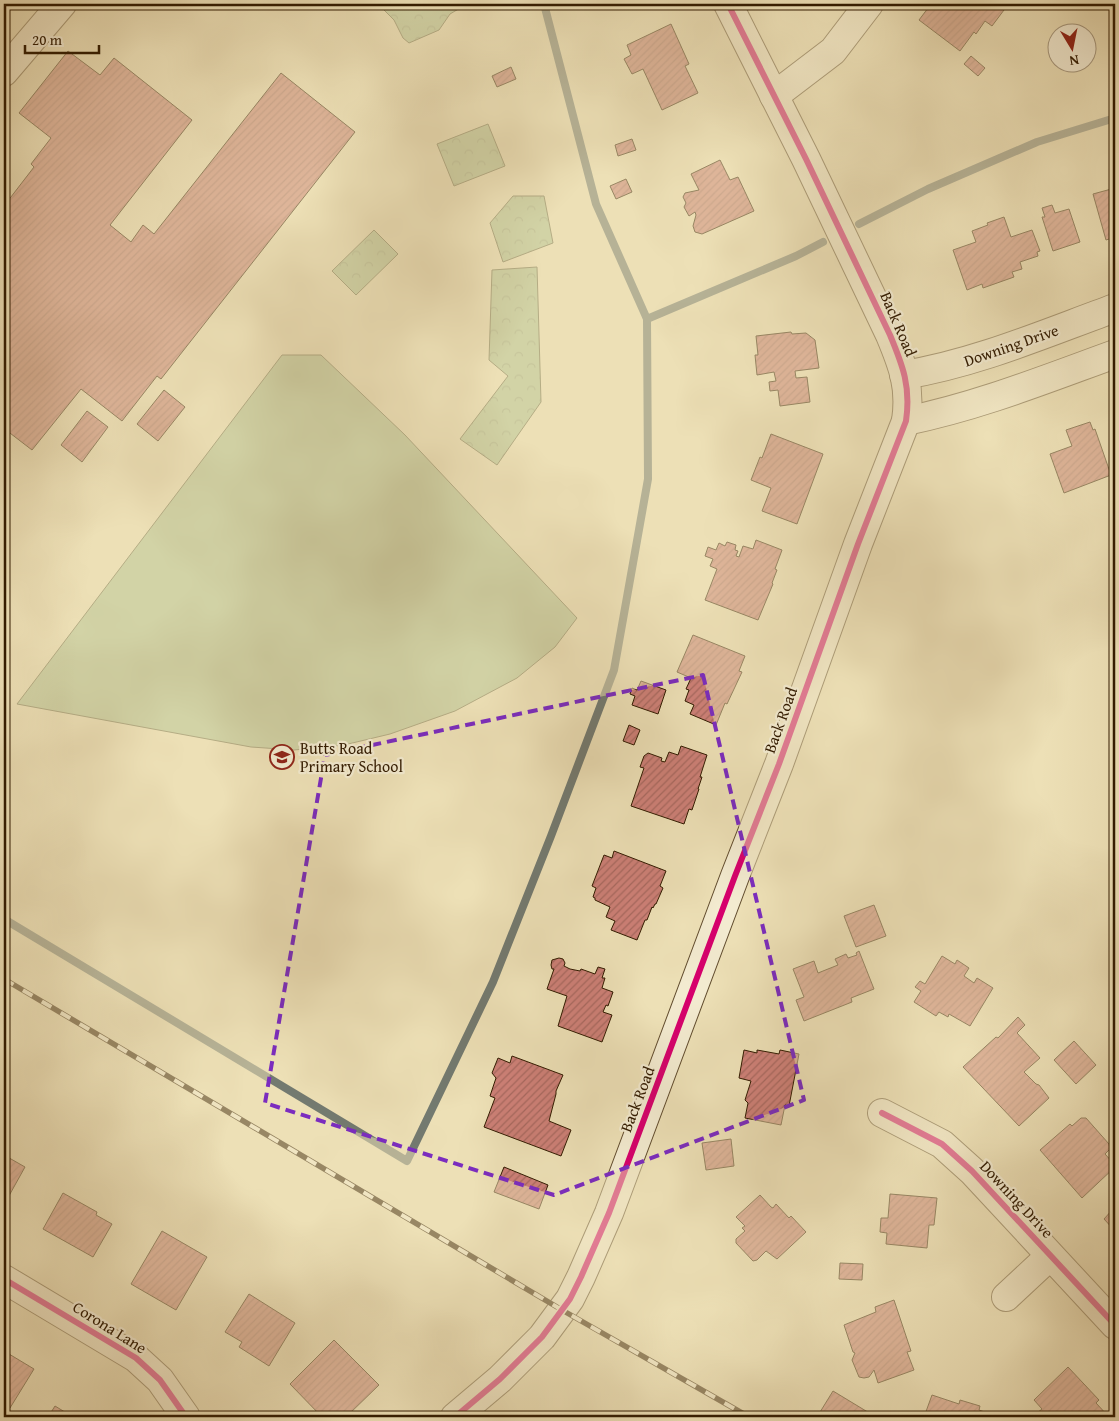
<svg xmlns="http://www.w3.org/2000/svg" width="1119" height="1421" viewBox="0 0 1119 1421" font-family="'Gentium Book Plus',serif">
	<style>
		.park { fill: url(#park-crowns); stroke: #726f4a }
		.pitch { fill: #b2c393; stroke: #726f4a }
		.lines { fill: none; stroke-linecap: round; stroke-linejoin: round }
		.stream { stroke: #737a70; stroke-width: 8 }
		.building { fill: url(#building-hatch); stroke: #321b00 }
		.minor-casing { stroke: #614c2e; stroke-width: 30 }
		.minor { stroke: #f3ebd0; stroke-width: 28 }
		.rail-casing { stroke: #321b00; stroke-width: 5.5 }
		.rail { stroke: #f3ebd0; stroke-width: 4; stroke-dasharray: 11; stroke-linecap: butt }
		.cycleway-casing { stroke: #f3ebd0; stroke-width: 9 }
		.cycleway { stroke: #d6006c; stroke-width: 6 }
		.marked { fill: none; stroke: #7b2cbf; stroke-width: 4; stroke-dasharray: 10 6; stroke-linejoin: round }
		.labels { text-anchor: middle; dominant-baseline: central; stroke-width: 4.5; stroke-linejoin: round; paint-order: stroke }
		.street-label { font-size: 16px; fill: #321b00; stroke: #f3ebd0 }
		.poi-label { font-size: 16px; fill: #321b00; stroke: #f3ebd0; text-anchor: start }
	</style>
	<defs>
		<pattern id="park-crowns" width="20" height="18" patternUnits="userSpaceOnUse" patternTransform="scale(1.25)"><rect width="20" height="18" fill="#b2c393"/><path d="M2 6a3 3 0 1 1 6 0M12 15a3 3 0 1 1 6 0" fill="none" stroke="#9aa77d"/></pattern>
		<pattern id="building-hatch" width="6" height="6" patternUnits="userSpaceOnUse" patternTransform="scale(1.25)"><rect width="6" height="6" fill="#cd8077"/><path d="M-1 1l2-2M0 6l6-6M5 7l2-2" fill="none" stroke="#a7685f"/></pattern>
	</defs>
	<rect width="100%" height="100%" fill="#ede0b6"/>
	<filter id="stains"><feTurbulence type="fractalNoise" baseFrequency=".004" numOctaves="4"/><feColorMatrix values="0 0 0 0 .2 0 0 0 0 .09 0 0 0 0 .02 0 0 0 .5 -.17"/></filter>
	<radialGradient id="worn" r=".72"><stop offset=".6" stop-color="#630" stop-opacity="0"/><stop offset="1" stop-color="#630" stop-opacity=".3"/></radialGradient>
	<g class="park">
		<path d="M378,4H406L408,6L413,4H467L450,14L439,30L409,43L403,38L394,20Z"/>
		<path d="M488,124L505,166L454,186L437,144Z"/>
		<path d="M513,196H544L553,243L503,262L490,223Z"/>
		<path d="M374,230L398,254L356,295L332,271Z"/>
		<path d="M537,267L541,402L497,465L460,439L508,376L489,360L492,270Z"/>
	</g>
	<path class="pitch" d="M282,355H321L405,435L577,618L555,647L517,678L455,711L390,734L344,745L294,750L251,747L17,704Z"/>
	<g class="lines">
		<g class="stream">
			<path d="M859,224L928,189L1037,142L1115,118"/>
			<path d="M647,319L796,256L823,242"/>
			<path d="M4,919L407,1161L493,982L551,836L614,670L648,479L647,319L596,204L544,4"/>
		</g>
	</g>
	<g class="building">
		<path d="M931,4H995L1004,10L992,26L985,21L976,34L974,32L960,51L919,20Z"/>
		<path d="M671,24L689,64L685,66L698,93L662,110L643,69L632,74L624,59L631,55L627,45Z"/>
		<path d="M68,51L100,75L114,58L192,120L110,225L131,242L143,225L154,234L281,73L355,132L161,379L157,376L122,421L81,389L32,450L6,430L4,433V206L34,167L31,164L51,138L19,113Z"/>
		<path d="M971,56L985,68L978,76L964,64Z"/>
		<path d="M511,67L516,79L497,87L492,76Z"/>
		<path d="M632,139L636,150L618,156L615,145Z"/>
		<path d="M720,160L730,180L738,177L754,211L702,234L695,232L693,226L696,215L695,212L689,216L684,207L686,203L683,197L685,193L699,190L691,174Z"/>
		<path d="M626,179L632,192L616,199L610,186Z"/>
		<path d="M1115,188V237L1106,240L1093,194Z"/>
		<path d="M1052,205L1055,213L1069,209L1080,242L1053,251L1042,217H1045L1042,208Z"/>
		<path d="M1004,217L1011,237L1032,230L1040,251L1037,252L1038,256L1020,262L1022,269L1012,272L1014,277L983,288L982,284L967,290L953,250L976,242L972,231L988,225L987,223Z"/>
		<path d="M791,332L792,334L806,333L815,340L819,368L795,371L796,378L807,377L810,402L780,406L778,390L770,391L769,382L776,381L774,372L757,375L755,355H758L756,336Z"/>
		<path d="M164,390L185,407L158,441L137,424Z"/>
		<path d="M87,411L108,427L82,462L61,445Z"/>
		<path d="M1090,422L1093,430L1095,429L1111,475L1064,493L1050,454L1072,446L1066,430Z"/>
		<path d="M771,434L823,454L797,524L762,511L771,488L751,480L760,457L762,458Z"/>
		<path d="M756,540L782,550L775,569L777,570L772,583L773,584L758,620L705,600L717,569L710,566L713,559L705,556L708,547L716,550L719,543L725,546L727,542L736,545L735,550L738,551L736,556L739,557L743,546L753,549Z"/>
		<path d="M693,635L745,656L739,671L742,672L727,704L725,703L716,725L690,714L694,705L685,701L689,690L686,689L691,678L677,672Z"/>
		<path d="M641,681L666,690L658,714L632,705L635,696L630,694L632,688L637,690Z"/>
		<path d="M629,725L640,730L634,745L623,741Z"/>
		<path d="M681,746L707,755L700,777H702L698,789H699L692,810L689,809L684,824L631,806L644,768L640,767L644,756L648,753L662,758L661,761L665,762L669,752L678,755Z"/>
		<path d="M614,851L666,871L660,886L663,888L656,904H655L653,908L652,907L647,920H645L637,940L611,930L615,921L606,917L610,907L595,900V898L593,897L596,888L592,886L604,855L612,858Z"/>
		<path d="M874,905L886,936L856,947L844,916Z"/>
		<path d="M859,951L874,989L851,998L852,1002L804,1021L796,1000L804,997L793,969L814,961L818,973L838,965L835,959L846,954L848,958L857,955L856,953Z"/>
		<path d="M942,956L955,964L957,960L969,968L964,976L974,983L977,978L993,988L970,1026L949,1014L948,1017L939,1012L936,1016L914,1002L921,991L915,987L920,981L925,984Z"/>
		<path d="M559,958L563,959L565,963L564,966L570,969L580,971L581,969L595,974L598,967L605,969L602,978H605L602,988L613,992L608,1006L606,1005L603,1012L612,1015L602,1042L558,1026L567,996L547,989L554,969H552L551,965L552,960Z"/>
		<path d="M1018,1017L1025,1025L1017,1033L1040,1058L1024,1072L1036,1084L1039,1085L1049,1098L1019,1126L963,1067L996,1037L998,1038Z"/>
		<path d="M1074,1041L1096,1065L1076,1084L1054,1060Z"/>
		<path d="M744,1050L757,1053V1050L779,1054L780,1050L799,1054L789,1106L785,1105L781,1125L745,1118L748,1103L745,1100L751,1081L739,1078Z"/>
		<path d="M512,1056L563,1075L556,1091V1094L549,1121L571,1130L561,1156L484,1127L495,1098L490,1096L496,1078L492,1073L498,1058L510,1063Z"/>
		<path d="M1081,1118H1086L1109,1144L1110,1149L1105,1154L1115,1165V1167L1082,1198L1040,1150L1070,1124L1072,1126Z"/>
		<path d="M731,1139L734,1166L706,1170L702,1143Z"/>
		<path d="M4,1155L25,1167L5,1203L4,1202Z"/>
		<path d="M504,1167L548,1185L539,1209L494,1192Z"/>
		<path d="M63,1193L97,1212L96,1215L112,1224L93,1257L43,1229Z"/>
		<path d="M890,1194L937,1198L934,1225H929L927,1248L886,1244L887,1233L880,1232L881,1218H888Z"/>
		<path d="M760,1195L771,1207L773,1208L776,1204L789,1218L791,1216L806,1232L777,1259L766,1251L757,1260L753,1261L736,1243V1239L745,1231L742,1228L745,1226L736,1217Z"/>
		<path d="M1113,1209H1115V1231L1104,1219Z"/>
		<path d="M162,1231L207,1257L176,1310L131,1284Z"/>
		<path d="M840,1263L863,1264L862,1280L839,1279Z"/>
		<path d="M249,1294L295,1323L269,1366L239,1347L242,1342L225,1332Z"/>
		<path d="M894,1300L911,1351L907,1352L914,1370L878,1383L874,1370L869,1377L864,1378L859,1377L852,1360L855,1353L853,1352L844,1325L876,1312L875,1307Z"/>
		<path d="M334,1340L379,1385L346,1417H322L290,1384Z"/>
		<path d="M4,1351L34,1369L10,1408L4,1404Z"/>
		<path d="M1068,1367L1099,1400L1096,1403L1109,1417H1041L1037,1413L1042,1409L1034,1400Z"/>
		<path d="M833,1391L871,1414L869,1417H817Z"/>
		<path d="M932,1395L959,1404L960,1400L980,1406L979,1410L999,1417H924Z"/>
		<path d="M55,1406L73,1417H48Z"/>
	</g>
	<g class="lines">
		<defs>
			<g id="minor">
				<path d="M4,72L62,4"/>
				<path d="M774,96L833,51L869,4"/>
				<path d="M904,375C977,363 1046,333 1115,308"/>
				<path d="M906,421C979,406 1046,379 1115,354"/>
				<path d="M882,1113L942,1144L972,1171L1115,1325"/>
				<path d="M4,1279L136,1358L160,1380L186,1417"/>
				<path d="M1006,1297L1050,1256"/>
				<path d="M455,1417L500,1379L542,1337L570,1299L581,1277L609,1213L735,876L779,764L858,544L906,421C911,387 903,366 890,335L806,159L728,4"/>
			</g>
		</defs>
		<use href="#minor" class="minor-casing"/>
		<use href="#minor" class="minor"/>
		<defs>
			<path id="rail" d="M4,979L562,1310L749,1417"/>
		</defs>
		<use href="#rail" class="rail-casing"/>
		<use href="#rail" class="rail"/>
		<defs>
			<g id="cycleway">
				<path d="M882,1113L942,1144L972,1171L1115,1325"/>
				<path d="M4,1279L136,1358L160,1380L186,1417"/>
				<path d="M455,1417L500,1379L542,1337L570,1299L581,1277L609,1213L735,876L779,764L858,544L906,421C911,387 903,366 890,335L806,159L728,4"/>
			</g>
		</defs>
		<use href="#cycleway" class="cycleway-casing"/>
		<use href="#cycleway" class="cycleway"/>
	</g>
	<path d="M0 0H1119V1421H0ZM703,675L804,1100L554,1195L265,1103L325,755Z" fill="#ede0b6" fill-opacity=".55" fill-rule="evenodd"/>
	<path class="marked" d="M703,675L804,1100L554,1195L265,1103L325,755Z"/>
	<defs>
		<symbol id="school-ring" viewBox="-11 -11 22 22"><circle r="9.5" fill="#f3ebd0" stroke="#8f2418" stroke-width="1.5"/><path d="M0-5L7-2L0 1L-7-2ZM-4 1L0 2.5L4 1V4Q0 6-4 4Z" fill="#8f2418"/></symbol>
	</defs>
	<g fill-rule="evenodd">
		<use href="#school-ring" x="268" y="743" width="28" height="28"/>
	</g>
	<g class="labels">
		<g class="street-label">
			<text transform="translate(899 324) rotate(67)">Back Road</text>
			<text transform="translate(1011 345) rotate(-19)">Downing Drive</text>
			<text transform="translate(780 720) rotate(-70)">Back Road</text>
			<text transform="translate(637 1099) rotate(-69)">Back Road</text>
			<text transform="translate(1017 1199) rotate(47)">Downing Drive</text>
			<text transform="translate(110 1327) rotate(32)">Corona Lane</text>
		</g>
		<g class="poi-label">
			<text x="300" y="748">Butts Road<tspan x="300" dy="18">Primary School</tspan></text>
		</g>
	</g>
	<rect width="1119" height="1421" fill="none" stroke="#ede0b6" stroke-width="20"/>
	<rect x="5" y="5" width="1109" height="1411" fill="none" stroke="#321b00" stroke-width="2.5"/>
	<rect x="10" y="10" width="1099" height="1401" fill="none" stroke="#321b00"/>
	<g transform="translate(1072 48) rotate(170)"><circle r="24" fill="#f3ebd0" stroke="#a6987d"/>
	<path d="M0-4L9 19L0 12L-9 19Z" fill="#8f2418"/>
	<text y="-8" font-size="14" font-weight="bold" text-anchor="middle" fill="#321b00">N</text>
	</g>
	<path d="M25 45v8h74v-8" fill="none" stroke="#321b00" stroke-width="2.5"/>
	<text x="32" y="45" font-size="15" fill="#321b00" stroke="#f3ebd0" stroke-width="4" paint-order="stroke">20 m</text>
	<rect width="100%" height="100%" filter="url(#stains)"/>
	<rect width="100%" height="100%" fill="url(#worn)"/>
</svg>
